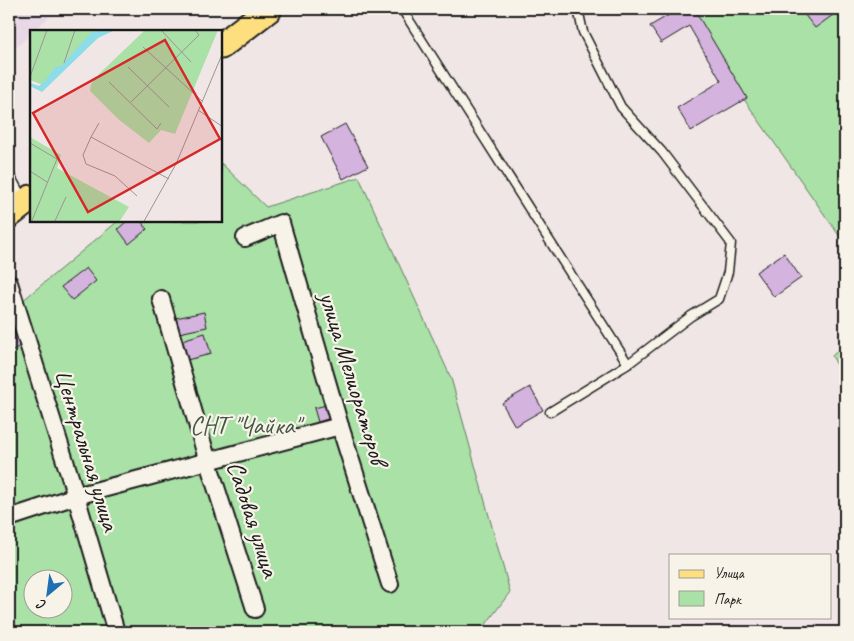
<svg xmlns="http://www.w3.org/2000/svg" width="854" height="641" viewBox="0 0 854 641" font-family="Caveat,sans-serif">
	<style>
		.built { fill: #e8d7e4 }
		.green { fill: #a9e1a6; stroke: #627e61; fill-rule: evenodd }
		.building { fill: #d4b3df; stroke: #1c1c1c }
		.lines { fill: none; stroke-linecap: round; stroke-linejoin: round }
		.lane-casing { stroke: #1c1c1c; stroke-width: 11 }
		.street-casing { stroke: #1c1c1c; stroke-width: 20 }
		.primary-casing { stroke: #1c1c1c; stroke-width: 29 }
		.lane { stroke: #f7f3e8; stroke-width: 8 }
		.street { stroke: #f7f3e8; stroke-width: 16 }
		.primary { stroke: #fddf80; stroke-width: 25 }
		.labels { text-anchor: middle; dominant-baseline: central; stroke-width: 4.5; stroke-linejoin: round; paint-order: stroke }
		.street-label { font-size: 25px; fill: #1c1c1c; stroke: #f7f3e8 }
		.park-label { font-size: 25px; fill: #465745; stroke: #f7f3e8 }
		.inset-road { fill: none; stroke: #9b9595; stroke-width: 1 }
		.view { fill: #d62828; fill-opacity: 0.15; stroke: #d62828; stroke-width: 2.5 }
		.inset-edge { fill: none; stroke: #1c1c1c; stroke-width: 2.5 }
	</style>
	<rect width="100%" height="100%" fill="#f0e6e6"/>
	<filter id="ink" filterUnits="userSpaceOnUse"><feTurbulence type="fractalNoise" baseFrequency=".02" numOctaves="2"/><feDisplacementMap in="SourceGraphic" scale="10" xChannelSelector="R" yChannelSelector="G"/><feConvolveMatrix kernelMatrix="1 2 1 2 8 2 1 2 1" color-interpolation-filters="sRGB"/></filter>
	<g filter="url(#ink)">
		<path class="built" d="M9,9H58L33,31H31V33L17,47L9,49Z"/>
		<g class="green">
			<path d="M681,9H845V244Z"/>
			<path d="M221,163L266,207L359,177L451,378L510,592L484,627L472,632H9V312L118,221H221ZM32,578H62V608H32Z"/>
			<path d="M845,344V379L832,356Z"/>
		</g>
		<g class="building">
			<path d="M632,9H645L635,14Z"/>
			<path d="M672,9H694L747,98L691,131L677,108L721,81L689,26L661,43L650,26L674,12Z"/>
			<path d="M800,9H834L837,12L815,28Z"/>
			<path d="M345,124L368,166L343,179L321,137Z"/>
			<path d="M127,221H141L147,229L129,244L118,229Z"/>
			<path d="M784,253L801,278L774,297L756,272Z"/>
			<path d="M86,268L96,281L72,300L61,287Z"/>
			<path d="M204,312L207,327L179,333L176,318Z"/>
			<path d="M13,325L26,341L9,354V329Z"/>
			<path d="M205,333L211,354L187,360L182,340Z"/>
			<path d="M9,368L15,375L9,380Z"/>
			<path d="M530,387L543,410L515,426L502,403Z"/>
			<path d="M331,404L334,417L318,422L314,408Z"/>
		</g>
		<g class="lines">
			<defs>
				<g id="lane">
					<path d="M402,9L628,364L550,412"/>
					<path d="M578,9L583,32L621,107L662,152L731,243L728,272L719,299L691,316L628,364"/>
					<path d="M9,174L23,199"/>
				</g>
				<g id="street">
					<path d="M245,238L281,223L340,426L390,584"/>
					<path d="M9,283L76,496L116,632"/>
					<path d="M161,299L208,462L255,609"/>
					<path d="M9,518L76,496L340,426"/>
				</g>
				<g id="primary">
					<path d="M221,46L269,9"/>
					<path d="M9,215L31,198"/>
				</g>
			</defs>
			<use href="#lane" class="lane-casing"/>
			<use href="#street" class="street-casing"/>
			<use href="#primary" class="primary-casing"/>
			<use href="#lane" class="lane"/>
			<use href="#street" class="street"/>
			<use href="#primary" class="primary"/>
		</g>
	</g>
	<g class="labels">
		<g class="street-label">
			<text transform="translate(353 378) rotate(73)">улица Мелиораторов</text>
			<text transform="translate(87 450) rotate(73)">Центральная улица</text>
			<text transform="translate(253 519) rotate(72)">Садовая улица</text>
		</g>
		<g class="park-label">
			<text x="245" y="426">СНТ "Чайка"</text>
		</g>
	</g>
	<g transform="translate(30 30)">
		<rect width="192" height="192" fill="#f0e6e6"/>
		<path d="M0,0H77L13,55L0,50ZM115,0H188L145,104L131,100L119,113L88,89L60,61L61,54L69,44ZM0,107L31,125L27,138L99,177L89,192L0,193Z" fill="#a9e1a6"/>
		<path d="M85,0L68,8L12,62L0,56V53L9,56L15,51L26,36L30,37L62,2Z" fill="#8ddcea"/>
		<path class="inset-road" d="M131,0L161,32M113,17L172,71M34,33L45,0M98,37L139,77M0,47L17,0M79,52L127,99L131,93M101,72L169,5L165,0M168,80L193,97M69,93L61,107L139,149M61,107L53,125L56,134L85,146L107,166M0,113L27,129L1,193M0,141L17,152M24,193L36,167M113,193L146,134L193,22"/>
		<path class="view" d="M135,10L190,109L58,182L3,83Z"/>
		<rect width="192" height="192" class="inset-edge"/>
	</g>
	<rect width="854" height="641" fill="none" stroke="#f7f3e8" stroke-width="30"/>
	<rect x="15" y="15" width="824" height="611" fill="none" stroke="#1c1c1c" stroke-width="2" filter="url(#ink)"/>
	<rect x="669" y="554" width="162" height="65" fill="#f7f3e8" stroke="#9f9d96"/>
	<rect x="679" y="570" width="25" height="8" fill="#fddf80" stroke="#9f9d96"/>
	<text x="714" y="578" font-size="15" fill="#1c1c1c">Улица</text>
	<rect x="679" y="591" width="25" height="15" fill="#a9e1a6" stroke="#9f9d96"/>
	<text x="714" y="604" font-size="15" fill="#1c1c1c">Парк</text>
	<g transform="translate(48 594) rotate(209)"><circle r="24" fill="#f7f3e8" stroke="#9f9d96"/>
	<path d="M0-4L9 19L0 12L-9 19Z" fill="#1f6fb2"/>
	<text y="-8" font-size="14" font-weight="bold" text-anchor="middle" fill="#1c1c1c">С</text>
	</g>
</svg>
